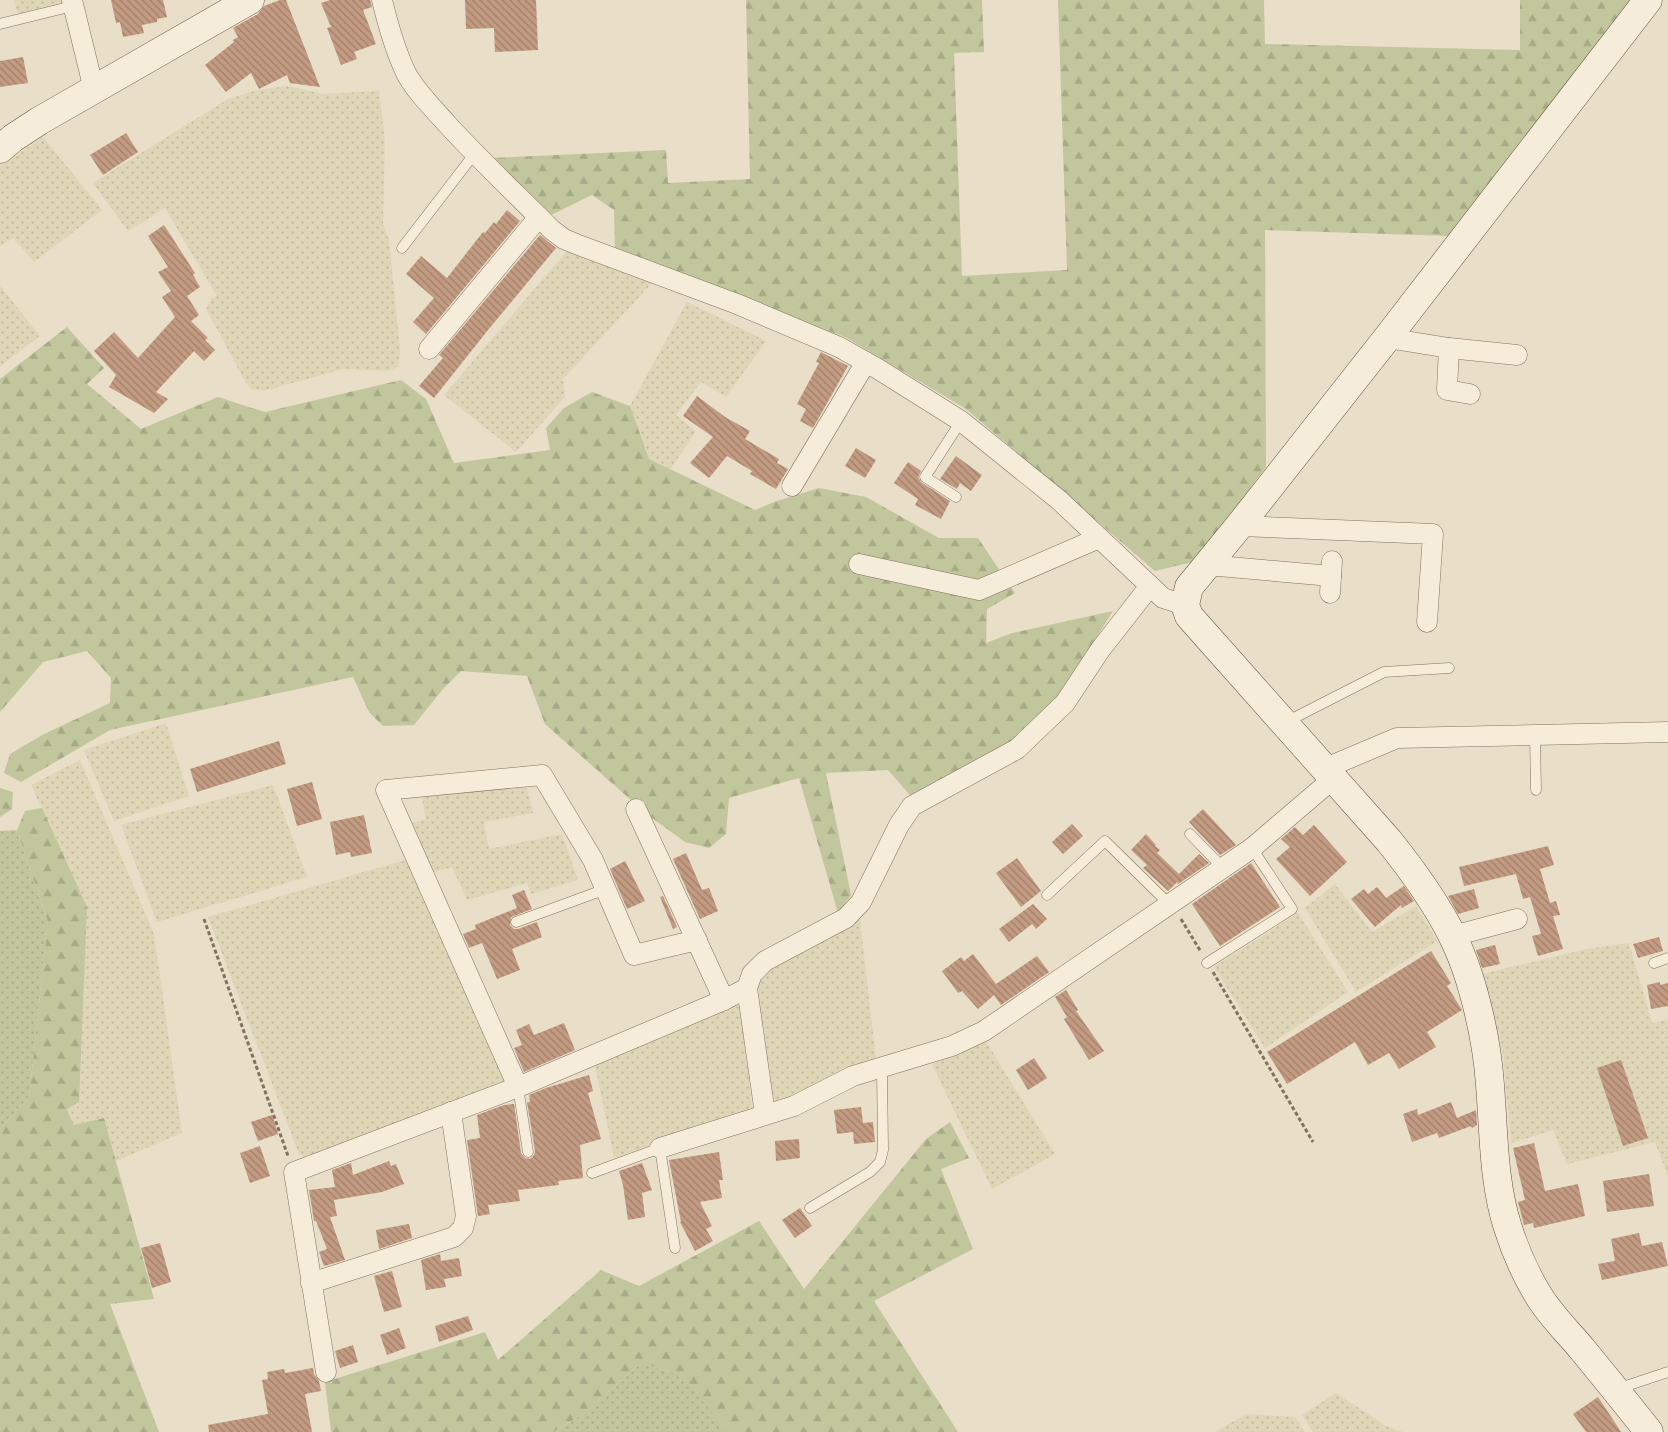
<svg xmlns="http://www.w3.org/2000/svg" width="1668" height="1432" viewBox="0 0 1668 1432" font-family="'Crimson Pro',serif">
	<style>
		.farmland { fill: url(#farmland-dots) }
		.grass { fill: url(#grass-dots) }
		.forest { fill: url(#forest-firs) }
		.building { fill: url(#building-back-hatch) }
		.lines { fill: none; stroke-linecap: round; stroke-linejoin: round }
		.lane-casing { stroke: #83715f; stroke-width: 11 }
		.street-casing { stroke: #83715f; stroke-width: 21 }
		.secondary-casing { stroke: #655242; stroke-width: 29 }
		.path { stroke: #83715f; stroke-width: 3; stroke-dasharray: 4 2.5; stroke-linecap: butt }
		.lane { stroke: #f5ecda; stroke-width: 10 }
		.street { stroke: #f5ecda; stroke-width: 20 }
		.secondary { stroke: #f5ecda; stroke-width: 28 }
	</style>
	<defs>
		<pattern id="farmland-dots" width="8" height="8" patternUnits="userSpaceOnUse" patternTransform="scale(1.25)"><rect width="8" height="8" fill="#ded6b6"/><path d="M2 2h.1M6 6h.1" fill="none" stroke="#bfb89c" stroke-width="1.8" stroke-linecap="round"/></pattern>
		<pattern id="grass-dots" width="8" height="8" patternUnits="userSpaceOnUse" patternTransform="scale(1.25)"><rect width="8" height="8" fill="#c2c69c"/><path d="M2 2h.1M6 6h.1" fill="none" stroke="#a7aa86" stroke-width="1.8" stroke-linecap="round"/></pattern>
		<pattern id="forest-firs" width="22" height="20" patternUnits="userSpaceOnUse" patternTransform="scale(1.25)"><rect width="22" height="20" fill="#c2c69c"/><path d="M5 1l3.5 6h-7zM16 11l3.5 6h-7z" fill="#a7aa86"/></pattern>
		<pattern id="building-back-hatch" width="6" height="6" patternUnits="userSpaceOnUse" patternTransform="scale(1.25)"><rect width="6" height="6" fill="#c39b82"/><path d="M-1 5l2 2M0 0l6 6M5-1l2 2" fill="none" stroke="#9f7f6a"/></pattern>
	</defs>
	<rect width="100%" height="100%" fill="#e9dec7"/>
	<g class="farmland">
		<path d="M14,0H63L64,2L18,15Z"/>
		<path d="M287,86L323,94L379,91L385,141L383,224L389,240L400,350L399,366L389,371L343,369L264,391L252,389L246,383L206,309L211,299L217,296L165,208L128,231L93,183L228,99L253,91Z"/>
		<path d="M43,137L102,210L34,262L13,238L0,246V166Z"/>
		<path d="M567,251L652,283L563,379L565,397L516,452L444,395Z"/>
		<path d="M0,286L40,336L0,366Z"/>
		<path d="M687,302L766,341L726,397L701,382L676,415L696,431L671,469L649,459L630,406Z"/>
		<path d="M166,723L189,796L114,821L84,750Z"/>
		<path d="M80,760L154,934L182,1133L116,1161L104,1118L72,1125L67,1109L87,907L31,785Z"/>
		<path d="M526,784L533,813L484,822L489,849L562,834L578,880L531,894L527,883L467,900L452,867L431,873L408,824L426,819L421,794Z"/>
		<path d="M273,785L307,877L157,922L121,825Z"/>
		<path d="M409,859L508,1082L309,1159L299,1154L208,917Z"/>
		<path d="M1335,884L1372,932L1416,906L1437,941L1356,992L1305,908Z"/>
		<path d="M1298,913L1348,992L1265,1048L1214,967Z"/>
		<path d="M860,920L876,1060L777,1102L767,1094L755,996L757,983L766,971Z"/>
		<path d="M1629,943L1652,1023L1668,1019V1177L1655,1142L1567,1164L1553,1130L1511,1143L1503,1054L1482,974L1587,949Z"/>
		<path d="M731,1003L743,1006L752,1109L614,1158L595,1065Z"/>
		<path d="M985,1040L1055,1154L992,1189L932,1064Z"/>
		<path d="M1336,1393L1386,1426L1403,1432H1313L1302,1415Z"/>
		<path d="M1246,1414L1295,1417L1305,1432H1215Z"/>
	</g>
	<g class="grass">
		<path d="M17,830L48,922L29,1097L0,1129V831Z"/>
		<path d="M641,1363L682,1375L729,1432H553L583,1414Z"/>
	</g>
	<g class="forest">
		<path d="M746,0H982L984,52L954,53L962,276L1067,270L1058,0H1264L1265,44L1520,50V0H1633L1449,236L1265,230L1266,467L1197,561L1155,571L966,409L845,337L615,251L614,210L592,195L549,216L492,158L666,150L668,183L750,179Z"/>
		<path d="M67,327L104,368L87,384L141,429L218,397L265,412L401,380L426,399L454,463L550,450L546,428L564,408L592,392L630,406L649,459L755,510L774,502L819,488L866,497L939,538H978L1015,593L987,609L986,643L1012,633L1113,611L1088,651L1062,699L1016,746L916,802L888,770L826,773L851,895L838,913L799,778L729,798L726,834L709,848L685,842L648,815L545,724L527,676L461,671L443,689L414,725L383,726L369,712L353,677L110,730L21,782L4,773L10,754L44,734L110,703L111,678L87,651L43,662L0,712V379Z"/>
		<path d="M0,788L13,792L12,809L0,817Z"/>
		<path d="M42,808L87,907L79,1102L67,1109L73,1125L104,1118L154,1299L110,1304L159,1432H0V1129L29,1097L48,922L17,830L25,811Z"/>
		<path d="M950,1122L969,1158L941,1169L973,1249L874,1301L958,1432H727L682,1375L641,1363L583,1414L553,1432H331L325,1382L485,1332L498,1360L601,1270L639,1286L759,1221L804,1289L926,1139Z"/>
	</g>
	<g class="building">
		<path d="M111,0H163L167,17L157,19V22L142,25L144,33L123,37L120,22L116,23Z"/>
		<path d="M280,0H286L320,87L290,83L287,75L259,89L251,73L226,92L205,65L234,42L233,40L238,37L233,28L258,14L264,6Z"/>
		<path d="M330,0H370L372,7L363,10L376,44L354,52L357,59L341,65L327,28L331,27L321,3Z"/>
		<path d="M465,0H536L538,50L495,52L494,28L466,29Z"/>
		<path d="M23,57L28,83L0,87V61Z"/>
		<path d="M126,133L138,152L103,175L90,155Z"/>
		<path d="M507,210L520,221L426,334L413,322L434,298L406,274L421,256L447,278L483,232L485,233L494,222L496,224Z"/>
		<path d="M164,225L195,273L193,275L200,287L187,296L199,315L191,321L208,338L205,340L215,350L204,361L194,351L156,392L168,399L154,413L109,387L116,375L94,351L114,332L138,358L175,317L162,297L171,291L158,272L168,267L148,236Z"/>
		<path d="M540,235L556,248L488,330L434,398L419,386L443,358L439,355Z"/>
		<path d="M821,352L848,366L813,428L800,421L806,409L797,404L819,363L816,362Z"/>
		<path d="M697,396L725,417L750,431L745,439L779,459L777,463L788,469L776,489L750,474L752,471L727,456L709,478L690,463L713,437L683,416Z"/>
		<path d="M856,448L876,460L865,478L845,466Z"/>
		<path d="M956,456L982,475L971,491L960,483L957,489L940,479Z"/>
		<path d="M908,462L921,471L918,477L921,482L950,501L941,519L915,505L918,499L894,483Z"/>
		<path d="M279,741L286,764L197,792L190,769Z"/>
		<path d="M312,782L322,819L297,826L287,789Z"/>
		<path d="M1203,809L1236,845L1220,855L1189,822Z"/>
		<path d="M364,815L372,853L351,857L350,852L336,855L330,822Z"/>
		<path d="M1072,824L1083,836L1063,854L1052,842Z"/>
		<path d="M1314,825L1347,862L1310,896L1276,859L1290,847L1281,839L1295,827L1303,835Z"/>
		<path d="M1146,834L1156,845L1155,846L1160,850L1157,853L1179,874L1199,854L1209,863L1178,884L1177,882L1168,891L1143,868L1147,865L1131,850Z"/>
		<path d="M1548,846L1554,865L1540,869L1550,903L1556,901L1560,915L1553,916L1563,949L1538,956L1532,936L1541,934L1530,897L1523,899L1516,874L1464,886L1459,867Z"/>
		<path d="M686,853L702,890L709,888L718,911L700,919L673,859Z"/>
		<path d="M1017,858L1041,891L1021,907L996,873Z"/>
		<path d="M625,861L645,901L627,909L610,869Z"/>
		<path d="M1251,863L1280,907L1220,946L1192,904Z"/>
		<path d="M1404,886L1414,901L1402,908L1401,905L1375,927L1351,899L1364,889L1368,894L1377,887L1386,898Z"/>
		<path d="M1474,889L1479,908L1458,914L1448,896Z"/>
		<path d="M524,890L532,909L511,917L510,925L514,929H518L537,922L542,937L512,949L520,970L497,979L482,943L469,948L463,934L476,929L475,925L517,908L512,895Z"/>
		<path d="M663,896L677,927L673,929L660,897Z"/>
		<path d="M1033,904L1047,919L1036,929L1032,924L1009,942L999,929Z"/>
		<path d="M1659,937L1663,951L1638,958L1633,944Z"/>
		<path d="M1495,945L1500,964L1482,968L1476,950Z"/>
		<path d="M1431,951L1451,983L1447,986L1462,1010L1427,1032L1436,1047L1399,1069L1389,1053L1368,1065L1355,1042L1287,1084L1267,1052Z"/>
		<path d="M973,954L996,984L1037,956L1049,972L1001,1005L994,995L978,1009L962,991L958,993L942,971L961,957L964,961Z"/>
		<path d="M1660,982V985L1668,983V1006L1651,1009L1647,985Z"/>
		<path d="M1066,990L1078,1010L1067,1017L1055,997Z"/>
		<path d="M1076,1011L1104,1051L1089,1060L1064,1019Z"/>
		<path d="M564,1023L575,1050L524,1072L514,1048L522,1045L516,1030L529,1024L534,1035Z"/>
		<path d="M1034,1058L1047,1078L1028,1090L1016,1070Z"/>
		<path d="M1621,1060L1648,1138L1623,1146L1597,1068Z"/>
		<path d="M589,1075L593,1091L588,1093L601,1139L580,1145L583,1178L558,1181L559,1185L518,1190L520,1201L488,1205L490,1214L478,1216L467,1140L480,1138L477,1115L504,1105L514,1104L521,1153L525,1158L530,1159L534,1155L535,1151L527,1102H530L529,1095L546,1088Z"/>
		<path d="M1451,1102L1457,1118L1476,1110L1477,1125L1472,1128L1471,1126L1439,1138L1437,1133L1412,1142L1403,1114L1417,1109L1418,1115Z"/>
		<path d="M861,1107L863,1123L873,1122L875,1142L854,1144L853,1132L837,1134L834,1110Z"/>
		<path d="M272,1115L278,1134L258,1141L251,1122Z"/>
		<path d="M799,1139L800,1158L776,1161L775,1141Z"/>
		<path d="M1534,1143L1545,1191L1578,1184L1585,1216L1534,1228L1533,1223L1524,1225L1518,1202L1525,1200L1513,1148Z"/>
		<path d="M260,1146L270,1176L250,1183L240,1153Z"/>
		<path d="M719,1152L723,1180H719L722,1198L700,1202L712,1226L706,1229L713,1241L695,1251L680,1222H681L669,1160Z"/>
		<path d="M389,1161L391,1166L396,1164L404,1184L382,1192L334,1200L337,1216L330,1217L345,1260L324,1266L319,1252L327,1249L316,1221H314L309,1190L335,1187L332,1170L351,1163L353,1175Z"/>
		<path d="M642,1163L652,1190L642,1193L645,1217L628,1220L623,1185L619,1171Z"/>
		<path d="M1649,1174L1654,1206L1607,1212L1603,1181Z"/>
		<path d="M800,1208L812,1226L795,1238L782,1220Z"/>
		<path d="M409,1224L412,1238L379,1249L376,1230Z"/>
		<path d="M1639,1233L1642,1246L1662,1242L1668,1266L1602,1280L1598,1264L1615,1261L1611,1239Z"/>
		<path d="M160,1243L171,1282L152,1288L141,1248Z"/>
		<path d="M440,1254L441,1261L459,1258L462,1276L444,1279L446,1287L426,1290L421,1260Z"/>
		<path d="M392,1271L402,1307L384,1312L374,1276Z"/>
		<path d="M468,1316L473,1330L439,1342L435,1326Z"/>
		<path d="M399,1328L406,1348L387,1355L380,1335Z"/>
		<path d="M353,1345L358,1362L340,1368L335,1351Z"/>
		<path d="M313,1368L314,1374L319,1381L321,1391L305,1394L312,1432H209L208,1425L268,1414L262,1380L268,1379L267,1372L284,1369L285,1373Z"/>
		<path d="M1598,1397L1610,1415L1621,1432H1586L1573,1414Z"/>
	</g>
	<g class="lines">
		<defs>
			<g id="lane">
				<path d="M0,24L73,6"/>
				<path d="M402,248L475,153"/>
				<path d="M956,497L925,477L961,421"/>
				<path d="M1286,722L1384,672L1449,668"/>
				<path d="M1535,735L1536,790"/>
				<path d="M1190,834L1223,868"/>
				<path d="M1047,895L1105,841L1164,899L1172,903"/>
				<path d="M516,922L606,889"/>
				<path d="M1207,963L1292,909L1252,848"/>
				<path d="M1654,963L1668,958"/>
				<path d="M518,1087L528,1152"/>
				<path d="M592,1173L660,1148L675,1248"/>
				<path d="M810,1208L870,1172L880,1162L883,1150L882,1068"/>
				<path d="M1617,1389L1668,1372"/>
			</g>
			<g id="street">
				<path d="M72,0L94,90"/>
				<path d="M382,0C388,25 395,50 406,73C416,92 433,108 447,124C481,161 517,195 552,230L564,239L576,244L737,304L839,347L878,369L961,421L1059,500L1163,598L1185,605"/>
				<path d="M1387,338L1449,348L1517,355"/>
				<path d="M1449,348L1447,390L1470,394"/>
				<path d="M429,349L539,217"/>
				<path d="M792,486L866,362"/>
				<path d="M1239,526L1433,534L1427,622"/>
				<path d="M859,564L979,590L1099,538"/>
				<path d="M1207,565L1331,576"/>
				<path d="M1330,593L1332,561"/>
				<path d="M1326,768L1397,738L1668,732"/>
				<path d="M636,809L724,1000"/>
				<path d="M1453,936L1517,919"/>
				<path d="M518,1087L386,790L542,775L593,860L634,955L697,940"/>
				<path d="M765,1114L747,988L752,974L765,961L846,918L861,902L899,825L912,806L1017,749L1065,703L1100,650L1150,586"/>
				<path d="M660,1148L794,1106L853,1076L952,1046L984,1031L1252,848L1334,778"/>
				<path d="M311,1283L454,1237L463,1228L466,1216L451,1112"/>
				<path d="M326,1372L294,1172L518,1087L724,1000L747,988"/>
			</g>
			<g id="secondary">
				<path d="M1648,0L1387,338L1239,526L1189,587L1185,605L1189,616L1389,841C1413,871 1435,901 1452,935C1473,976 1487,1040 1490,1085C1494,1133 1493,1182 1508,1228C1515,1250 1525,1273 1537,1293C1549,1314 1567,1331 1582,1349C1605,1377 1627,1404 1649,1432"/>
				<path d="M0,149L13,138L39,121L250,0"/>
			</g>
		</defs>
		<use href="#lane" class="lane-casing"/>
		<use href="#street" class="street-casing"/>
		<use href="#secondary" class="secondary-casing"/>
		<g class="path">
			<path d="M204,919L288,1156"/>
			<path d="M1181,919L1201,952"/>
			<path d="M1213,972L1313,1142"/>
		</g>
		<use href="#lane" class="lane"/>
		<use href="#street" class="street"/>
		<use href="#secondary" class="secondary"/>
	</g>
</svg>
